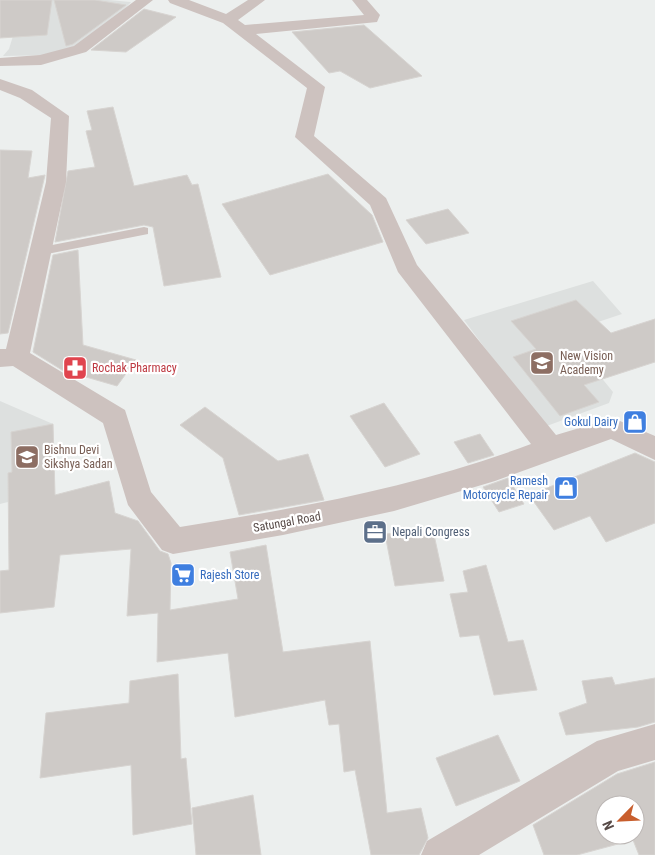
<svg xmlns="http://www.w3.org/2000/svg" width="655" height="855" viewBox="0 0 655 855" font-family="'Roboto Condensed',sans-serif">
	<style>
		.education { fill: #dde0df }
		.building { fill: #cecac7; stroke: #d7d4d1; fill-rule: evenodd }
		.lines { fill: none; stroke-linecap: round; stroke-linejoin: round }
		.service { fill: #cdc2bf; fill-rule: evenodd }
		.minor { fill: #cdc2bf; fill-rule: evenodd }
		.labels { text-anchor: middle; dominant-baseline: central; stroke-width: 4.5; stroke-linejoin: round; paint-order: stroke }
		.education-label { font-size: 12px; fill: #785e54; stroke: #fff; text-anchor: start }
		.health-label { font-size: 12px; fill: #be3a42; stroke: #fff; text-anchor: start }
		.shop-label { font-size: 12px; fill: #366cbe; stroke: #fff; text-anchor: end }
		.street-label { font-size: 12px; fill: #574a47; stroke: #fff }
		.service-label { font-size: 12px; fill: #4e5e75; stroke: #fff; text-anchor: start }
	</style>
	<rect width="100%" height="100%" fill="#ecefee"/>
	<g class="education">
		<path d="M24,0H108L131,2L113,21L86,41L55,55L3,56L9,49Z"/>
		<path d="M593,281L622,314L565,333L613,392L609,403L544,427L464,320Z"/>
		<path d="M0,401L53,424L55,490L0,504Z"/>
	</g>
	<g class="building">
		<path d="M0,0H52L47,35L0,38Z"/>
		<path d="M54,0H95L126,5L73,44L66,46Z"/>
		<path d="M144,9L176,17L126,52L91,50Z"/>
		<path d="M364,25L422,76L370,88L340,71L329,73L292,32Z"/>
		<path d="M113,107L134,186L187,175L192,185L198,184L221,277L164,286L153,227L144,225L55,242L68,171L95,167L86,131L92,130L87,111Z"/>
		<path d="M0,150L32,151L28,178L45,175L8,333L0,334Z"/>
		<path d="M328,174L372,215L383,242L270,275L222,204Z"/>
		<path d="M448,209L469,233L426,244L406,220Z"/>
		<path d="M78,250L83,345L136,360L117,386L62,370L33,352L53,255Z"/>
		<path d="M576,300L611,333L655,319V362L584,385L599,402L560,416L513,357L536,349L511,321Z"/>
		<path d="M384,403L420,454L385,467L350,416Z"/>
		<path d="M205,407L278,461L308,454L324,500L239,515L223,458L180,425Z"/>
		<path d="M53,424L55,495L109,481L115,513L138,521L160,551L168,554L171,563L170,610L238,599L230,552L266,545L283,652L370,641L387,813L421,808L428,838L419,855H371L355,770L344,772L339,724L329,725L325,700L235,717L228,653L157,662L158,613L127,616L131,549L60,555L54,607L0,613V571L9,570L8,473L12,472L11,432Z"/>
		<path d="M480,434L494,455L468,463L454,442Z"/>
		<path d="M635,453L655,462V523L606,542L590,516L554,530L529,495Z"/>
		<path d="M508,478L524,504L499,512L483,487Z"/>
		<path d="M433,530L444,581L395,586L385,534Z"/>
		<path d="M486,565L508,642L523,640L537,690L494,695L479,635L460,637L450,594L468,592L463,571Z"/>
		<path d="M178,674L181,759L186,758L192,824L133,835L131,765L40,778L46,713L129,703L130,681Z"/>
		<path d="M612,677L615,685L655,678V722L638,727L566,735L559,713L587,703L582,681Z"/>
		<path d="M498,735L520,781L456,806L436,758Z"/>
		<path d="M655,762V855H639L633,840L577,855H544L533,825L617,774ZM605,805H635V835H605Z"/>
		<path d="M253,795L261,855H196L192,808Z"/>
	</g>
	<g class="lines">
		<path class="service" d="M144,227L148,228V234L42,255L36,251L42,247Z"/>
		<g class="minor">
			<path d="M136,0H153L86,52L41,65L0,66V58L40,55L74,46Z"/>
			<path d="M168,0H189L226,14L248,0H265L238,20L245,25L364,15L352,0H367L380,15L377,22L256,34L325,87L314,136L386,198L417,265L556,435L613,418L655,436V460L611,439L495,481L394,511L283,535L173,554L162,550L128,505L103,423L13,366L0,367V349H6L46,182L51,118L20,98L0,90V79L32,90L69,116L66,182L30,353L125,410L151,492L180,527C299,508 417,487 531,444L398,272L370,205L295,137L307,88L223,23L170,3Z"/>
			<path d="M655,724V760L618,771L479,855H421L427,841L597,741Z"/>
		</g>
	</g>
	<defs>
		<symbol id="school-square" viewBox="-11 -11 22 22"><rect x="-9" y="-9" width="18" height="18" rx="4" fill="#8d6e63" stroke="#fff"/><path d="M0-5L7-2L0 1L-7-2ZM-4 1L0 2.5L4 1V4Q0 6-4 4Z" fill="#fff"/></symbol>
		<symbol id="pharmacy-square" viewBox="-11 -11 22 22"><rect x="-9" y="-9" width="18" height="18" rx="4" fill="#e0444e" stroke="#fff"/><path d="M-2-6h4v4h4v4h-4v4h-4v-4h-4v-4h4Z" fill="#fff"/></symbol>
		<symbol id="shop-square" viewBox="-11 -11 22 22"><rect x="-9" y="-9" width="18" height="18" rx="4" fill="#3f7fe0" stroke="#fff"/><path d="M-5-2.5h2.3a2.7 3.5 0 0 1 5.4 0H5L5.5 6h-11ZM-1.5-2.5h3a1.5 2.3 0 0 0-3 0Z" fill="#fff"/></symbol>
		<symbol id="office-square" viewBox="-11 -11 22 22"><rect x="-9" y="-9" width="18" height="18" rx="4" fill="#5c6f8a" stroke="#fff"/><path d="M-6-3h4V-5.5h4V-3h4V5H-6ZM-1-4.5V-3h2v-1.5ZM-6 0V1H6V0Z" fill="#fff"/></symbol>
		<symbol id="supermarket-square" viewBox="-11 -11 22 22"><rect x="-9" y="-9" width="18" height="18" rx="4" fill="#3f7fe0" stroke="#fff"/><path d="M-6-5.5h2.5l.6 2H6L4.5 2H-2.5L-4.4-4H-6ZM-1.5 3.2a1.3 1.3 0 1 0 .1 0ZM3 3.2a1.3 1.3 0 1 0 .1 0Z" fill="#fff"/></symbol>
	</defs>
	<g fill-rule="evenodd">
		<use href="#school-square" x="528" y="349" width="28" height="28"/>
		<use href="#pharmacy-square" x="61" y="354" width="28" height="28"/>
		<use href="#shop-square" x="621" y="408" width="28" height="28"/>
		<use href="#school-square" x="13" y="443" width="28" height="28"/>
		<use href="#shop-square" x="552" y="474" width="28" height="28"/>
		<use href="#office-square" x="361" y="518" width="28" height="28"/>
		<use href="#supermarket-square" x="169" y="561" width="28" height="28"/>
	</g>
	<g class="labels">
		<g class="education-label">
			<text x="560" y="356">New Vision<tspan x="560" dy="14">Academy</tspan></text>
			<text x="44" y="450">Bishnu Devi<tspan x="44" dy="14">Sikshya Sadan</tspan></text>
		</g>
		<g class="health-label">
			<text x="92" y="368">Rochak Pharmacy</text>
		</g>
		<g class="shop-label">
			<text x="618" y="422">Gokul Dairy</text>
			<text x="548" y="481">Ramesh<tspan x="548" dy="14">Motorcycle Repair</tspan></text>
			<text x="200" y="575" text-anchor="start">Rajesh Store</text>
		</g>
		<g class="street-label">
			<text transform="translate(287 522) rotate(-10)">Satungal Road</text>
		</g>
		<g class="service-label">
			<text x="392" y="532">Nepali Congress</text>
		</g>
	</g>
	<g transform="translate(620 820) rotate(246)"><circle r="24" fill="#ffffff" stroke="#bcb7b5"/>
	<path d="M0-4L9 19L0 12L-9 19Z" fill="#c85e2d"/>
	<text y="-8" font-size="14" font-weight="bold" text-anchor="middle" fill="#574a47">N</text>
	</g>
</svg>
